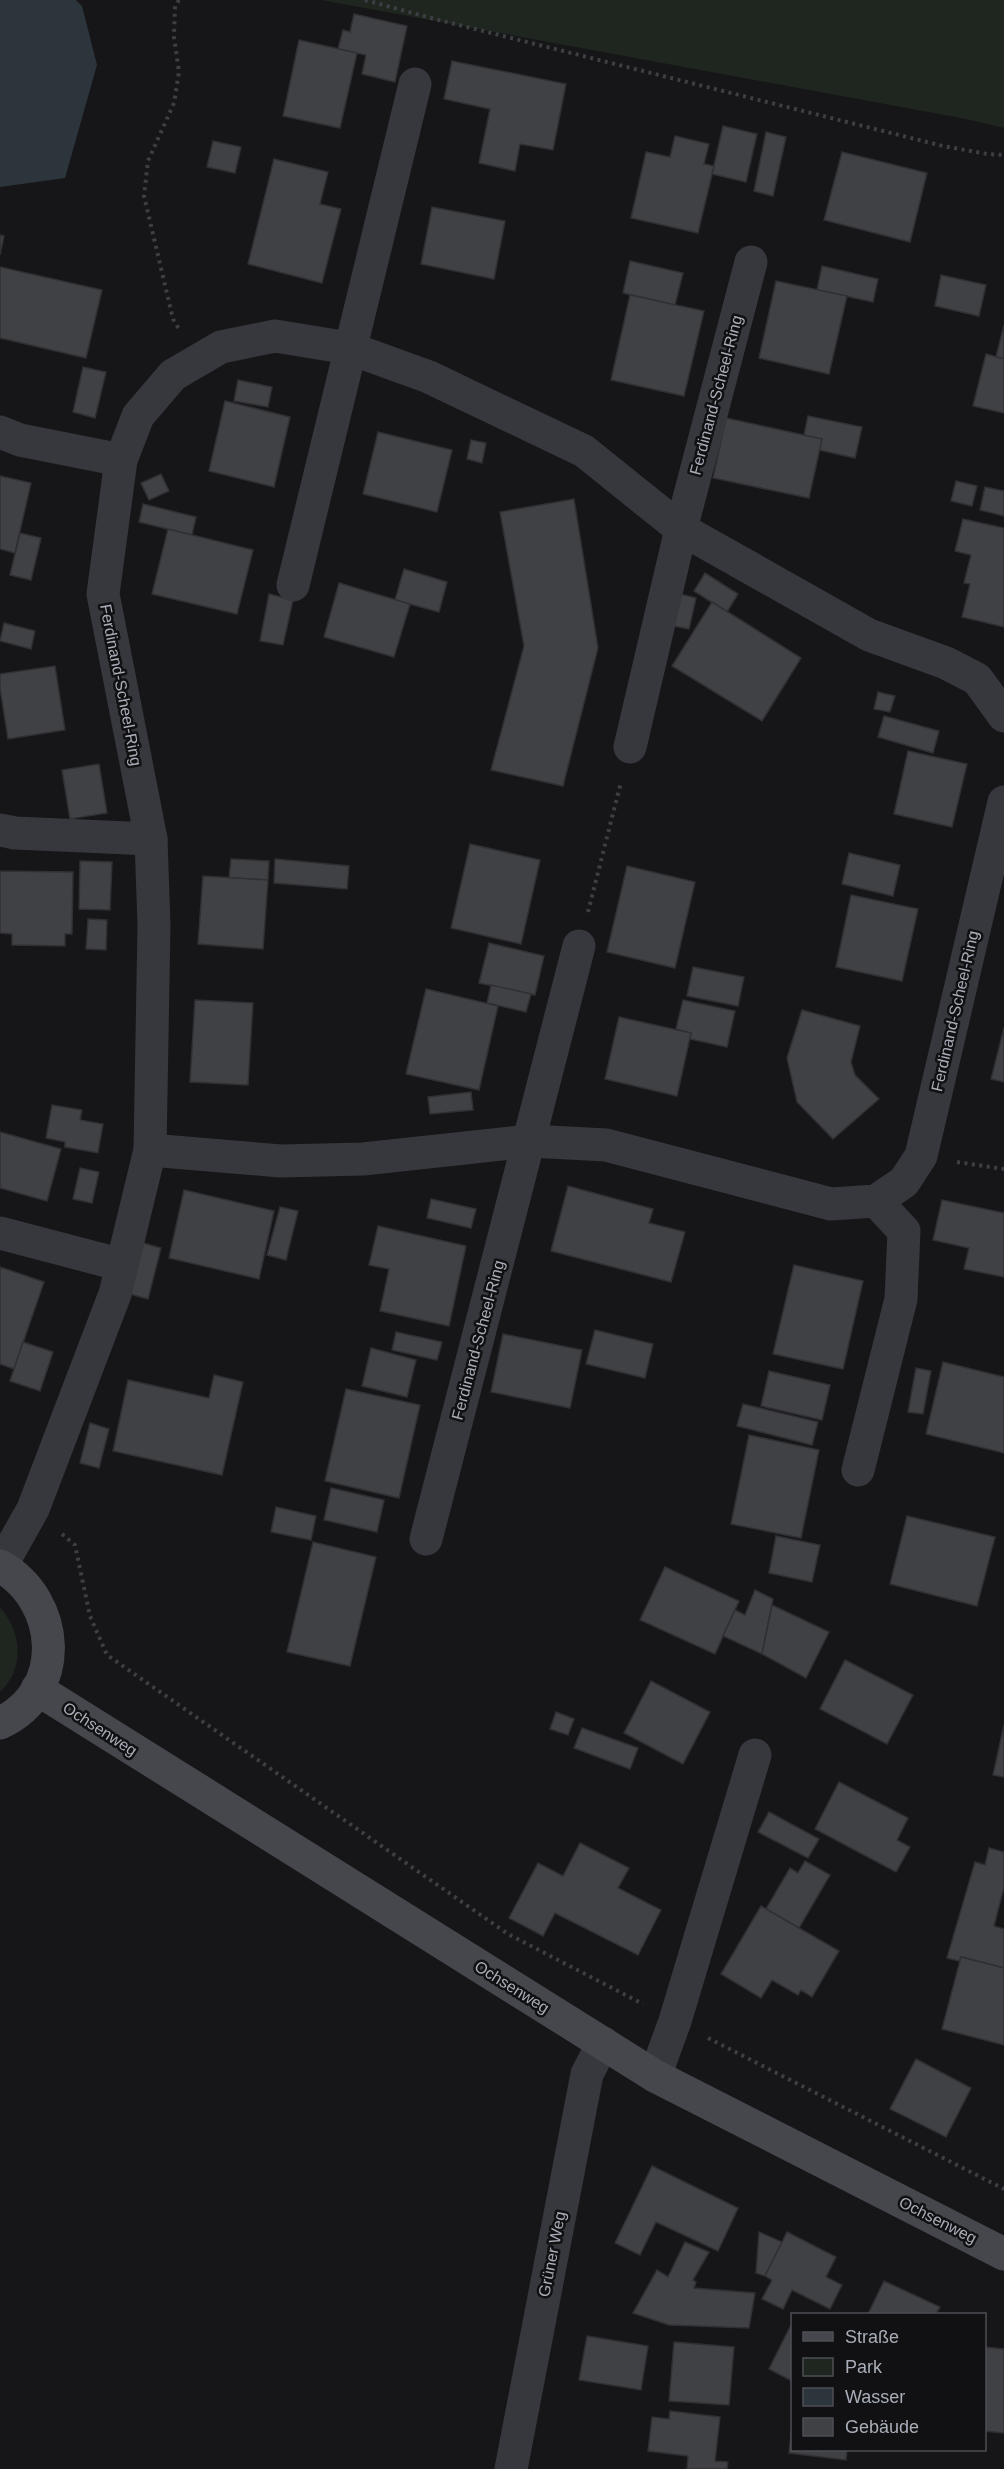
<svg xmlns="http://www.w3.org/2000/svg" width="1004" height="2469" viewBox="0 0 1004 2469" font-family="Arial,sans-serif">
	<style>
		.green { fill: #1e261f }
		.water { fill: #2c353c }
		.building { fill: #404145; stroke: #303034; stroke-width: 1.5 }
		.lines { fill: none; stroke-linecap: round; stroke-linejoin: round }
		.path { stroke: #3d3f44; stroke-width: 4; stroke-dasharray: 3 4.5; stroke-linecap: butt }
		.street { stroke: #37383d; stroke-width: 33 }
		.secondary { stroke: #45474d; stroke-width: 33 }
		.labels { text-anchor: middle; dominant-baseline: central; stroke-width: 5; stroke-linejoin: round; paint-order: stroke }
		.street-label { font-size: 16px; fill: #a8adb8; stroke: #111113 }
	</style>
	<rect width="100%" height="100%" fill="#161618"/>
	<g class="green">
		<path d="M321,0H1004V128L966,119Z"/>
		<path d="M0,1607C21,1632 26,1667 0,1692Z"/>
	</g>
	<path class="water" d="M0,0H76L82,6L97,65L65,178L0,187Z"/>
	<g class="building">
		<path d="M354,14L407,26L395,82L362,74L366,55L338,49L343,30L350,32Z"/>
		<path d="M299,40L357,53L340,128L283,116Z"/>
		<path d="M452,61L566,84L553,150L520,144L515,171L479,163L490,109L444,99Z"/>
		<path d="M723,126L757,134L746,182L712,174Z"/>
		<path d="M766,132L786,137L773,196L754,191Z"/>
		<path d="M675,136L709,144L704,164L714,166L698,233L631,218L646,152L670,157Z"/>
		<path d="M213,141L241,147L235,173L207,167Z"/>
		<path d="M842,152L927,173L910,242L824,220Z"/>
		<path d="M274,159L328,172L320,204L341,209L322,283L248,264Z"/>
		<path d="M432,207L505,221L494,279L421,264Z"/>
		<path d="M0,235L4,236L0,255Z"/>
		<path d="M630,261L683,273L675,305L623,293Z"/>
		<path d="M822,266L878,279L873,302L817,290Z"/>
		<path d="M0,267L102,290L86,358L0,338Z"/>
		<path d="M941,275L986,285L979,316L935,306Z"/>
		<path d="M776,281L847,296L829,374L759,358Z"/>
		<path d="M630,295L704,311L684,396L611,380Z"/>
		<path d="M1004,325V359L996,357Z"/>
		<path d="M986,354L1004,359V413L973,406Z"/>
		<path d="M83,367L106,372L95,418L73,412Z"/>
		<path d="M238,380L272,387L268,407L234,401Z"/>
		<path d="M225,401L290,417L274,487L209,471Z"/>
		<path d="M808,416L862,427L855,458L819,450L822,439L804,435Z"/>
		<path d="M726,418L822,439L809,498L713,478Z"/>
		<path d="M378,432L452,450L437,512L363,494Z"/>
		<path d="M471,440L486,443L482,463L467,459Z"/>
		<path d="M161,474L169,491L149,500L141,483Z"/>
		<path d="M0,476L31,483L15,553L0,549Z"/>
		<path d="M956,481L977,486L972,506L951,501Z"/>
		<path d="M985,487L1004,491V516L980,510Z"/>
		<path d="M574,499L598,648L563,786L491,770L524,646L500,512Z"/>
		<path d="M143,504L196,517L192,535L139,522Z"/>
		<path d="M963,519L1004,528V627L962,617L970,584L964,583L971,555L955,551Z"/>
		<path d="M168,529L253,550L237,614L152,594Z"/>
		<path d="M20,533L41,538L31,580L10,575Z"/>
		<path d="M404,569L447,582L439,612L395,600Z"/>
		<path d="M705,573L738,594L727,612L694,591Z"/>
		<path d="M339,583L410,604L394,657L324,637Z"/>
		<path d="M676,593L696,598L689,629L669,625Z"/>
		<path d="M269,594L293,600L283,645L260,641Z"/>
		<path d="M712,602L801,658L762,721L672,666Z"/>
		<path d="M4,623L35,631L31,649L0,641Z"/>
		<path d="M55,666L65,730L8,739L0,688V674Z"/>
		<path d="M878,692L895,696L890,712L874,709Z"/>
		<path d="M884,716L939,731L933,753L878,737Z"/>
		<path d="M908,751L967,764L952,827L894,814Z"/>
		<path d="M99,764L107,813L70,819L62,770Z"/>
		<path d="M470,844L540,860L521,944L451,928Z"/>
		<path d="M849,853L900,865L893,896L842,884Z"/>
		<path d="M231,859L269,861L268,880L229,878Z"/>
		<path d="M275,859L349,866L347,889L274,883Z"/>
		<path d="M80,861L112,862L110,910L79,909Z"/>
		<path d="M627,866L695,882L675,968L607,952Z"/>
		<path d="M0,871L73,872L72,934H65V946L12,945V934L0,933Z"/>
		<path d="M203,876L268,880L263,949L198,944Z"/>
		<path d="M851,895L918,909L902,981L836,967Z"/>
		<path d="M88,919L107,920L106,950L86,949Z"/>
		<path d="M489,943L544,956L535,995L479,983Z"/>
		<path d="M693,967L744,977L738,1006L687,996Z"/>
		<path d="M491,985L531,994L526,1012L487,1003Z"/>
		<path d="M426,989L498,1006L479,1090L406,1074Z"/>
		<path d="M195,1000L253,1003L248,1085L190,1082Z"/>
		<path d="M683,1000L735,1011L727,1047L690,1039L691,1033L676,1029Z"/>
		<path d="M802,1010L860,1026L851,1062L855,1075L879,1099L833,1139L797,1102L787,1058Z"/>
		<path d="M619,1017L691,1033L677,1096L605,1079Z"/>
		<path d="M1004,1028V1082L991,1079Z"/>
		<path d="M471,1092L473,1110L430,1114L428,1097Z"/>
		<path d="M52,1105L82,1110L80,1120L103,1124L98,1153L65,1147V1142L46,1138Z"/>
		<path d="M0,1132L61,1149L47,1201L0,1188Z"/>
		<path d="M80,1168L99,1172L92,1203L73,1199Z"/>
		<path d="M568,1186L653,1209L649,1223L685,1232L671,1282L551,1251Z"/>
		<path d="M184,1190L274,1211L259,1279L169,1258Z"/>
		<path d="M431,1199L476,1209L471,1228L427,1218Z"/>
		<path d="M942,1200L1004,1213V1277L964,1269L969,1248L933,1240Z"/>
		<path d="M280,1207L298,1211L286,1260L267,1255Z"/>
		<path d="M378,1226L466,1246L449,1326L380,1311L389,1269L369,1265Z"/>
		<path d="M143,1243L161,1248L148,1299L130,1294Z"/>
		<path d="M794,1265L863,1281L843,1369L773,1354Z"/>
		<path d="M0,1267L44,1282L14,1369L0,1364Z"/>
		<path d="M595,1330L653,1344L645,1378L586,1364Z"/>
		<path d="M396,1332L442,1342L437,1360L392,1350Z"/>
		<path d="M503,1334L582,1350L570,1408L491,1392Z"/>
		<path d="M23,1342L53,1352L40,1391L10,1381Z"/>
		<path d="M371,1348L416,1360L407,1397L362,1386Z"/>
		<path d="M943,1362L1004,1377V1453L926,1434Z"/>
		<path d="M916,1368L931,1371L923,1414L908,1412Z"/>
		<path d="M769,1371L830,1385L822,1420L761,1406Z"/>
		<path d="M214,1375L243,1382L222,1475L113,1451L128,1380L209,1398Z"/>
		<path d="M346,1389L420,1405L399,1498L325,1481Z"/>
		<path d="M743,1404L818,1422L812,1445L737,1426Z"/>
		<path d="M90,1423L109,1429L99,1468L80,1463Z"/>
		<path d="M749,1435L819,1450L801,1538L731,1524Z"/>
		<path d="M331,1488L384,1500L377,1532L324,1520Z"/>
		<path d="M276,1507L316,1516L311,1540L271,1532Z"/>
		<path d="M907,1516L995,1537L977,1606L890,1584Z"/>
		<path d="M776,1536L820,1545L812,1582L769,1573Z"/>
		<path d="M313,1542L376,1557L350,1666L287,1652Z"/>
		<path d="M665,1567L739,1601L715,1654L640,1620Z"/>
		<path d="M755,1590L773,1599L762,1654L723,1636L735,1610L745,1615Z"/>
		<path d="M772,1605L829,1632L806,1678L762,1654Z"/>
		<path d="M845,1660L913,1695L887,1744L820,1709Z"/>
		<path d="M651,1681L710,1712L683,1764L624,1733Z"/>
		<path d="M556,1712L574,1719L568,1735L550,1729Z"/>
		<path d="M1004,1725V1777L993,1775Z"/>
		<path d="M582,1728L638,1748L630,1769L574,1748Z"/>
		<path d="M839,1782L908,1818L897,1840L910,1847L896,1872L815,1829Z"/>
		<path d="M769,1812L819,1839L808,1858L758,1832Z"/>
		<path d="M580,1843L629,1868L618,1888L661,1910L638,1955L555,1913L543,1936L509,1918L538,1863L563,1876Z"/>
		<path d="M989,1848L1004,1852V1887L994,1926L1004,1929V1968L961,1957L959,1961L947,1958L975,1862L985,1865Z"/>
		<path d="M805,1861L830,1875L799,1928L766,1909L790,1868L798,1873Z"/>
		<path d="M761,1906L839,1951L812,1997L801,1990L798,1995L772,1980L761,1998L721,1974Z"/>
		<path d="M961,1957L1004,1968V2045L942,2029Z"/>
		<path d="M916,2059L971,2088L946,2137L890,2109Z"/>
		<path d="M652,2166L738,2208L718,2251L656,2222L640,2255L615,2243Z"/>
		<path d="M759,2232L782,2242L765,2276L756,2273Z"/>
		<path d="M787,2232L836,2257L826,2277L842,2285L830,2309L792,2290L783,2309L762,2299L772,2280L765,2276Z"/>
		<path d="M685,2242L709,2252L693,2280L696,2282L694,2288L755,2293L749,2328L669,2325L633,2313L657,2270L668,2277Z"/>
		<path d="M884,2281L940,2307L936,2314H868Z"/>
		<path d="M792,2323V2381L769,2369Z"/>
		<path d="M587,2336L648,2346L641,2390L579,2380Z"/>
		<path d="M674,2342L734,2347L729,2405L669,2401Z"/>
		<path d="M984,2347L1004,2349V2433L984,2431Z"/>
		<path d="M670,2411L720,2417L715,2461L728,2462L727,2469H687L688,2456L648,2451L652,2417L669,2419Z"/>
		<path d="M792,2427V2450H847L846,2460L789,2453Z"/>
	</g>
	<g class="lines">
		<g class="path">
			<path d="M179,0L175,6L174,37L179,72L174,103L148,161L144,196L173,319L179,329"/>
			<path d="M365,0L431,18L943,146L987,154L1004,155"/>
			<path d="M588,912L621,782"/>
			<path d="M957,1162L1004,1169"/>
			<path d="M62,1534L75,1545L90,1616L107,1655L508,1934L643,2004"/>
			<path d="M708,2038L1004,2189"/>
		</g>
		<g class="street">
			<path d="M0,432L20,440L121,460"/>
			<path d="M293,585L415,84"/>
			<path d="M630,747L681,529L751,262"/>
			<path d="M0,830L15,833L151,839"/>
			<path d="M150,1150L281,1161L363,1159L530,1141L606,1145L831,1204L876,1201L904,1182L921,1156L1004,802"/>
			<path d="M0,1233L122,1265"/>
			<path d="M858,1470L901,1299L904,1231L876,1201"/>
			<path d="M426,1539L579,946"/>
			<path d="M1,1566L33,1509L115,1294L150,1150L154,925L151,839L103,594L121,460L138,416L173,375L221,347L275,336L349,348L429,377L584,451L681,529L869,635L946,663L977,679L1004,716"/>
			<path d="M655,2076L675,2021L755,1755"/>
			<path d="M511,2469L587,2074L603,2043"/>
		</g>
		<g class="secondary">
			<path d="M0,1566C61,1600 68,1692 0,1723"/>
			<path d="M37,1689L655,2076L1004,2254"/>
		</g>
	</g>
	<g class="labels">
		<g class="street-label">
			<text transform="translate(716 395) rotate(-75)">Ferdinand-Scheel-Ring</text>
			<text transform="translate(121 685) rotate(79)">Ferdinand-Scheel-Ring</text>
			<text transform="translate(955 1011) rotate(-77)">Ferdinand-Scheel-Ring</text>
			<text transform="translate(478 1340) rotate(-75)">Ferdinand-Scheel-Ring</text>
			<text transform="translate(100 1729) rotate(33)">Ochsenweg</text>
			<text transform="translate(512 1987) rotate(32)">Ochsenweg</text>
			<text transform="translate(938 2220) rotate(27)">Ochsenweg</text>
			<text transform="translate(552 2254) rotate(-79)">Grüner Weg</text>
		</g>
	</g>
	<rect x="791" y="2313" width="195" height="138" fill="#111113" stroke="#4d4f55" stroke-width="1.5"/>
	<rect x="803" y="2332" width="30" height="9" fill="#45474d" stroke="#4d4f55" stroke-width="1.5"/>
	<text x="845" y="2343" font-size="18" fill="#a8adb8">Straße</text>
	<rect x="803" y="2358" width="30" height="18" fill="#1e261f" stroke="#4d4f55" stroke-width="1.5"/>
	<text x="845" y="2373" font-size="18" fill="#a8adb8">Park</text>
	<rect x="803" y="2388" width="30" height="18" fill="#2c353c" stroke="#4d4f55" stroke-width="1.5"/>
	<text x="845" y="2403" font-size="18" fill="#a8adb8">Wasser</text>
	<rect x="803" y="2418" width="30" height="18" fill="#404145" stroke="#4d4f55" stroke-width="1.5"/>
	<text x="845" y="2433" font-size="18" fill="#a8adb8">Gebäude</text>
</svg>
